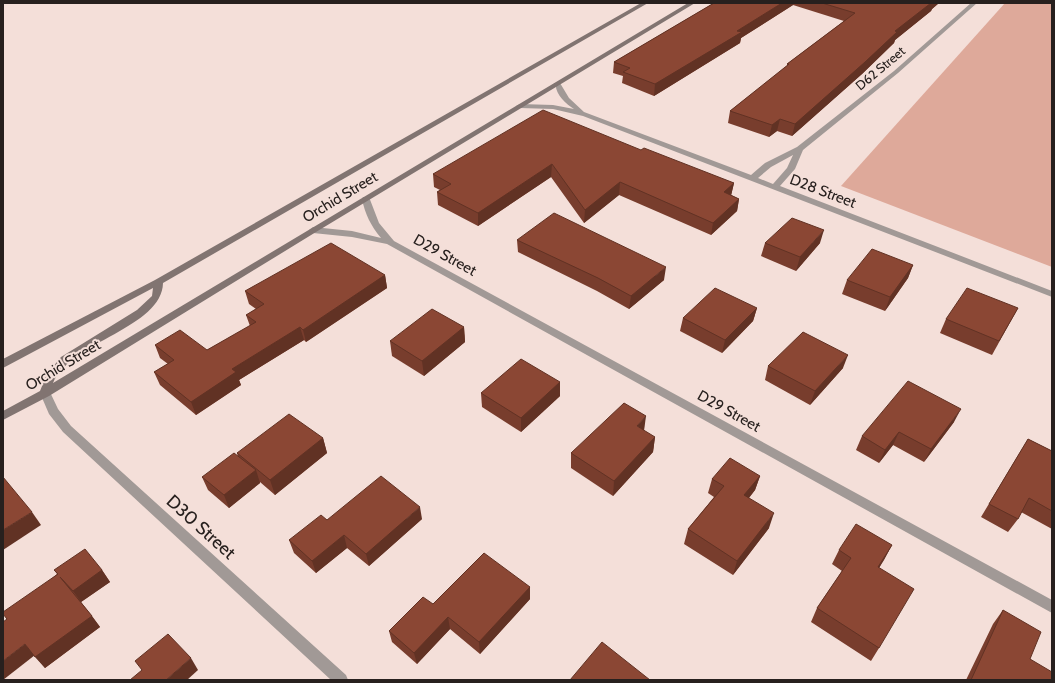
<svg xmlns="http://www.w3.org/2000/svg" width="1055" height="683" viewBox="0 0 1055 683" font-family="Cabin,sans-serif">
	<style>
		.green { fill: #dea99a }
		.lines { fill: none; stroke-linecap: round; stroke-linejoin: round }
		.street { fill: #a19996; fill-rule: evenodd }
		.secondary { fill: #817471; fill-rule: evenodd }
		.wall { fill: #783d2d }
		.shaded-wall { fill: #613224 }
		.building { fill: #8b4734; stroke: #613224 }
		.labels { text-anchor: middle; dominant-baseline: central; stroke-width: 4; stroke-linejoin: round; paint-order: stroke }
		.far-street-label { font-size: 13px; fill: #27201e; stroke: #f4dfd9 }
		.street-label { font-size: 15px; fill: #27201e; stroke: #f4dfd9 }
		.near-street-label { font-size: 18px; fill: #27201e; stroke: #f4dfd9 }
	</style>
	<rect width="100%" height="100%" fill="#f4dfd9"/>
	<path class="green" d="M1005,3L1052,4V267L841,186Z"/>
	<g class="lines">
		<g class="street">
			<path d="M971,3H977L898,73L803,150L795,169L780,186L1052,291V297L583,116L553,109L520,108L516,106L520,104L553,105L574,109C566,104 554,93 556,83H560L569,98L584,112L751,175L765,163L797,147L894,71ZM793,155L787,168L773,184L758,178L771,167Z"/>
			<path d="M363,197H369L379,223L394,241L1052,600V613L387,244L352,237L313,233L309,230L313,227L352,231L381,238C371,226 365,214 362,199Z"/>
			<path d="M45,389L49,390L58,409L71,426L346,675L348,680H331L63,432L49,414L40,393L41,390Z"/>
		</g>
		<path class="secondary" d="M641,3H648L163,283C162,328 71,341 53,383L688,3H695L316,232L49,396L3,420V411L40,391L47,374L61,357L137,310L152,296L153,288L3,368V359L155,280Z"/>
	</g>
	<g class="wall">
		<path d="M714,3H939L932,9L931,11L895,40L894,43L862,74L792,136L777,131L769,137L728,123L730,111L787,66V64L844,21L793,5L741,38L740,43L654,96L622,83L623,76L613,73L614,62Z"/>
		<path d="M641,150L734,183L731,195L739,199L737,211L711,235L619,195L584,223L551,177L478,226L438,205L437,192L440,190L434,187L433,174Z"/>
		<path d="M517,240L664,280L629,309L597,291L518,252Z"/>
		<path d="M765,243H820L796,271L761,256Z"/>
		<path d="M913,265L908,278L885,311L842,294L847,280Z"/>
		<path d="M385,275L387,288L306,342L304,340L239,380L241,385L196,415L160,385L154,372L168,364L160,358L155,345L207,350L250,326L246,315L256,309L249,304L245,291Z"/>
		<path d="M757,308L753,321L722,353L680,331L683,318Z"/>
		<path d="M1018,308L992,355L940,333L946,319Z"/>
		<path d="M464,327L465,342L424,376L392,356L390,341Z"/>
		<path d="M768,366L843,368L810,405L765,380Z"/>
		<path d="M560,382V396L521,432L482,407L481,393Z"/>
		<path d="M954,422L924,462L893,445L879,463L856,450L862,436Z"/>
		<path d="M655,437L653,452L613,496L571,468V453Z"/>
		<path d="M323,438L327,453L275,495L260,482V483L229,508L208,490L202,477L238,457L237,453Z"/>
		<path d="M1028,439L1052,451V529L1021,512L1018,519L1008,532L981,517Z"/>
		<path d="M760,476L755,490L749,498L769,528L733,575L684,544L688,529L714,497L708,493L712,479Z"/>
		<path d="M422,519L369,566L347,548L316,573L294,553L289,540L327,520Z"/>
		<path d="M892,545L879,568V648L871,661L811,622L817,608L842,571L832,564L839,550Z"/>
		<path d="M54,570H102L110,582L81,602L100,627L45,668L34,655L7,619L57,574Z"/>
		<path d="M530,587V599L480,654L450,629L417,664L392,642L389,631L433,604Z"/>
		<path d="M1003,610L1030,659L1052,680H966L993,624Z"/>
	</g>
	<g class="shaded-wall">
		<path d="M782,3H794L793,5L741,38L740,43L654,96L655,84L737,31Z"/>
		<path d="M931,3H939L932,9L931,11L895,40L894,43L862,74L792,136L795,124L895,31Z"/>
		<path d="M780,119L777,131L769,137L772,125Z"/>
		<path d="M552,164L551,177L478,226V213Z"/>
		<path d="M620,182L619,195L584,223L585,210Z"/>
		<path d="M734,183L731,196L724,192Z"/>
		<path d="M739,199L737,211L711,235L713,223Z"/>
		<path d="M824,230L820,243L796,271L800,257Z"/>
		<path d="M913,265L908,278L885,311L890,297Z"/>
		<path d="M666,267L664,280L629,309L631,296Z"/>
		<path d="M385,275L387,288L306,342L303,330Z"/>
		<path d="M757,308L753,321L722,353L725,340Z"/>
		<path d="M300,327L304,340L239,380L241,385L196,415L191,402L232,369Z"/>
		<path d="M464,327L465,342L424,376L422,361Z"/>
		<path d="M848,355L843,368L810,405L815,391Z"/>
		<path d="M560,382V396L521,432V418Z"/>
		<path d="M961,409L954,422L924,462L931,449Z"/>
		<path d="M646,416L644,431L637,426Z"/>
		<path d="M899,432L893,445L879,463L885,450Z"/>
		<path d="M655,437L653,452L613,496L614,481Z"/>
		<path d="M323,438L327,453L275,495L270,480Z"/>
		<path d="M256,470L260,483L229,508L224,495Z"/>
		<path d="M760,476L755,490L739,510L744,495Z"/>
		<path d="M420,507L422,519L369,566L366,554Z"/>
		<path d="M32,512L41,525L3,550V530Z"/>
		<path d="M774,513L769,528L733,575L737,561Z"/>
		<path d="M344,535L347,548L316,573L312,561Z"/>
		<path d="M892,545L884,560L870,582L878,567Z"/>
		<path d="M102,570L110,582L81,602L73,591Z"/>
		<path d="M530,587V599L480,654L479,642Z"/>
		<path d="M92,616L100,627L45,668L35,657Z"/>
		<path d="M448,617L450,629L417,664L414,653Z"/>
		<path d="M25,644L35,655L3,680V661Z"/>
		<path d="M191,658L198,670L187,680H166Z"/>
	</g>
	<g class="building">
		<path d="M714,3H782L737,31L742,32L655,84L623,72L630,68L614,62Z"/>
		<path d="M822,3H931L895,31L897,32L865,62L795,124L780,119L772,125L730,111L789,64H787L855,13Z"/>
		<path d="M543,110L641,150L644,148L734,183L724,192L739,199L713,223L620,182L585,210L552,164L478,213L437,192L451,184L433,174Z"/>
		<path d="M554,213L666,267L631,296L598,278L517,240Z"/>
		<path d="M792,218L824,230L800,257L765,243Z"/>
		<path d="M331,243L385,275L303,330L300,327L232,369L236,372L191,402L154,372L174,360L155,345L180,330L207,350L256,322L246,315L264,304L245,291Z"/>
		<path d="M872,249L913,265L890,297L847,280Z"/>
		<path d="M715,288L757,308L725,340L683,318Z"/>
		<path d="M967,288L1018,308L999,341L946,319Z"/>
		<path d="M432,309L464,327L422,361L390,341Z"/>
		<path d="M803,332L848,355L815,391L768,366Z"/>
		<path d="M521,359L560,382L521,418L481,393Z"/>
		<path d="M908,381L961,409L931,449L899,432L885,450L862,436Z"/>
		<path d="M624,403L646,416L637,426L655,437L614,481L571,453Z"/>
		<path d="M289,414L323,438L270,480L237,453Z"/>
		<path d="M1028,439L1052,451V511L1029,498L1018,519L989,504Z"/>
		<path d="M234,453L256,470L224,495L202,477Z"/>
		<path d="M730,458L760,476L744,495L774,513L737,561L688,529L724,486L712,479Z"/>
		<path d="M381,476L420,507L366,554L344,535L312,561L289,540L321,515L327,520Z"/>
		<path d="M3,477L32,512L3,530Z"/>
		<path d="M856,524L892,545L878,567L914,589L879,648L817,608L851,558L839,550Z"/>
		<path d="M85,549L102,570L73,591L60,577L92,616L35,657L25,644L3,661V622L7,619L3,614V612L58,574L54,570Z"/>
		<path d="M484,553L530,587L479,642L448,617L414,653L389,631L423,597L433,604Z"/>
		<path d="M1003,610L1041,632L1030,659L1052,672V680H971Z"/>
		<path d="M168,634L191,658L166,680H130L142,670L135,661Z"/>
		<path d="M602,642L650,680H570Z"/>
	</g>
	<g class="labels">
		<g class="far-street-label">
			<text transform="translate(880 68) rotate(-40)">D62 Street</text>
		</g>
		<g class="street-label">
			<text transform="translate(823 191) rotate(21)">D28 Street</text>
			<text transform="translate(340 197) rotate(-31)">Orchid Street</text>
			<text transform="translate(445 255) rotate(29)">D29 Street</text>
			<text transform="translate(63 365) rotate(-31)">Orchid Street</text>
			<text transform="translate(729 411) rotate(29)">D29 Street</text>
		</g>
		<g class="near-street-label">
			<text transform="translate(201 527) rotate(42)">D30 Street</text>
		</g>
	</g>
	<rect width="1055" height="683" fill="none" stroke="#27201e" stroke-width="8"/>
</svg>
